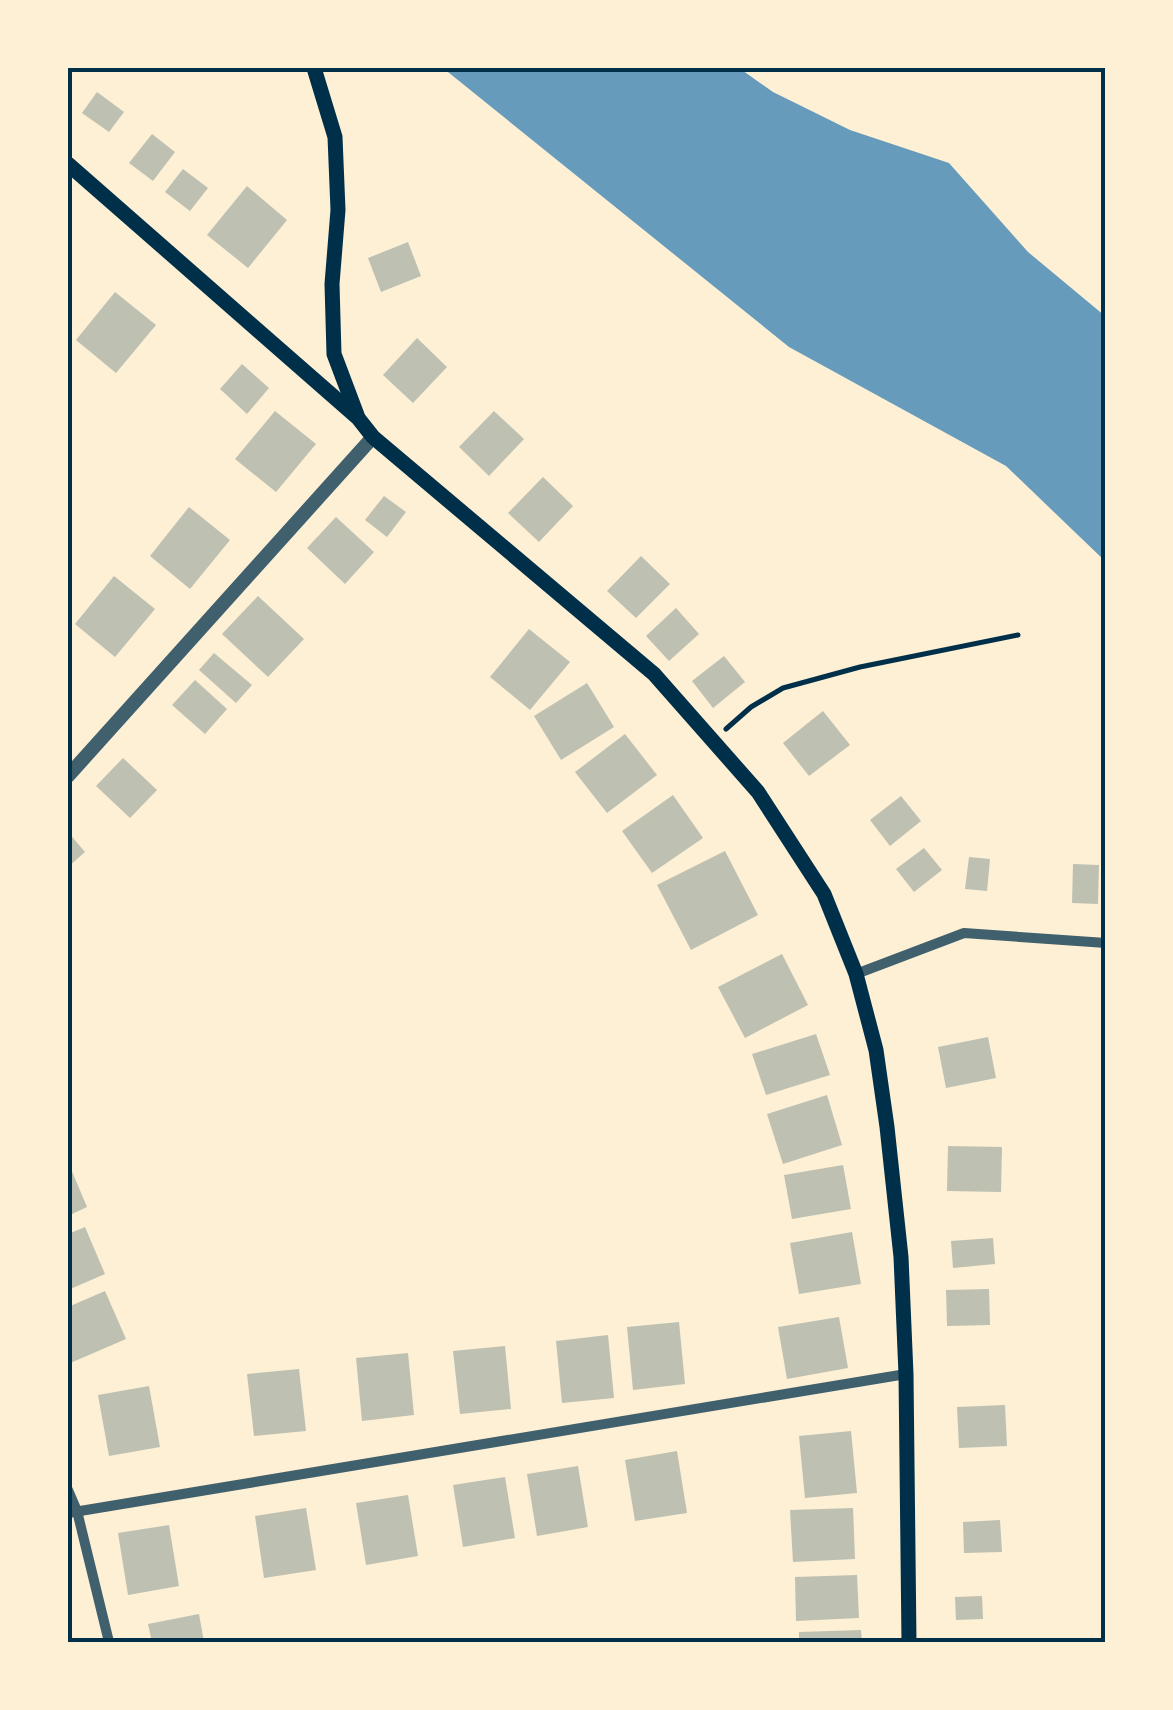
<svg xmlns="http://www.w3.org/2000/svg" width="1173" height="1710" viewBox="0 0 1173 1710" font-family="Merriweather,serif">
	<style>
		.water { fill: #669bbc }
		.building { fill: #bec0b2 }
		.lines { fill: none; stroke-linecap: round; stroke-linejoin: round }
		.path { stroke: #003049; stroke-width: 5 }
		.minor { stroke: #3f606c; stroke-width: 10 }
		.tertiary { stroke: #3f606c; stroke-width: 14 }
		.secondary { stroke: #003049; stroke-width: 15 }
		.neatline { fill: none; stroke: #003049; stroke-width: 4 }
	</style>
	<rect width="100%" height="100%" fill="#fdf0d5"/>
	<path class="water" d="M443,68H739L773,92L850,130L949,163L1028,252L1105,316V561L1006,466L789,347Z"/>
	<g class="building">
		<path d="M97,92L124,112L109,132L82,113Z"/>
		<path d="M152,134L175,152L153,181L129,163Z"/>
		<path d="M183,169L208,188L190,211L165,192Z"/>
		<path d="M247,186L287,220L248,268L207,235Z"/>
		<path d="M408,242L421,276L381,292L368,258Z"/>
		<path d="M115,292L156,325L116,373L76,340Z"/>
		<path d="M417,338L447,367L413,403L383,375Z"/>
		<path d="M242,364L269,388L247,414L220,389Z"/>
		<path d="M275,411L316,444L276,492L235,459Z"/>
		<path d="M494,411L524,439L489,476L459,447Z"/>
		<path d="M543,477L573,506L539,542L508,513Z"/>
		<path d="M384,496L406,512L387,537L365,520Z"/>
		<path d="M189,507L230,540L190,589L150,556Z"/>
		<path d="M336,517L374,552L345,584L307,548Z"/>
		<path d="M641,556L670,584L636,618L607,591Z"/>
		<path d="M114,576L155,609L115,657L75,624Z"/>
		<path d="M258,596L304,639L268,677L222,634Z"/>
		<path d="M676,608L699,634L669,661L646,636Z"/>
		<path d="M529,629L570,662L530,710L490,677Z"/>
		<path d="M214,653L252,685L236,703L199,670Z"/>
		<path d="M724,656L745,682L713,708L692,681Z"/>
		<path d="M195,680L227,709L205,734L172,705Z"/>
		<path d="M587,683L614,727L561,760L534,716Z"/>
		<path d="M823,711L850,745L809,776L783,743Z"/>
		<path d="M625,734L657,775L607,813L575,772Z"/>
		<path d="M123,758L157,790L130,818L96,786Z"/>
		<path d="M673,795L703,838L652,873L622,831Z"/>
		<path d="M901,796L921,821L890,846L870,820Z"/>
		<path d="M68,832L85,852L68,867Z"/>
		<path d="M924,848L942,870L914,892L896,869Z"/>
		<path d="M725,851L758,915L691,950L657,885Z"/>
		<path d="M969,857L990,859L987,891L965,889Z"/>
		<path d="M1073,864L1099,865L1098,904L1072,903Z"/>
		<path d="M782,954L808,1005L745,1038L718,987Z"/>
		<path d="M816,1034L830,1075L766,1095L752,1054Z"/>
		<path d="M988,1037L996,1078L946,1088L938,1047Z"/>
		<path d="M827,1095L842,1145L783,1164L767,1114Z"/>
		<path d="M948,1146L1002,1147L1001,1192L947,1191Z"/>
		<path d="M68,1162L87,1207L68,1216Z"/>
		<path d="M843,1165L851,1209L792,1219L784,1175Z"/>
		<path d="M85,1227L105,1274L68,1290V1234Z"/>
		<path d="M852,1232L861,1284L799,1294L790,1243Z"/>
		<path d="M993,1238L995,1264L953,1268L951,1241Z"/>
		<path d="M989,1289L990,1325L947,1326L946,1290Z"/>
		<path d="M105,1291L126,1339L68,1364V1307Z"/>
		<path d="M839,1317L848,1368L787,1379L778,1327Z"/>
		<path d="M679,1322L685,1384L633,1390L627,1327Z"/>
		<path d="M608,1335L614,1398L562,1403L556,1341Z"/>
		<path d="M505,1346L511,1409L460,1414L453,1351Z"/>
		<path d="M408,1353L414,1415L362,1421L356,1358Z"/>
		<path d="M299,1369L306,1431L254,1436L247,1374Z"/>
		<path d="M149,1386L160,1447L109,1456L98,1395Z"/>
		<path d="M1005,1405L1007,1446L959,1448L957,1407Z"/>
		<path d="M851,1431L857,1493L805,1498L799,1436Z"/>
		<path d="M677,1451L687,1513L635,1521L625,1460Z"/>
		<path d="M578,1466L588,1527L537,1536L527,1474Z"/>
		<path d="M505,1477L515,1538L463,1547L453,1485Z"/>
		<path d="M408,1495L418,1556L366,1565L356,1503Z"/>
		<path d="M306,1508L316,1570L264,1578L255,1516Z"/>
		<path d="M853,1508L855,1559L793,1562L790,1510Z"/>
		<path d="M1000,1520L1002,1552L964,1553L963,1522Z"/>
		<path d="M169,1525L179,1586L128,1595L118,1533Z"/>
		<path d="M857,1575L859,1618L796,1621L795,1577Z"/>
		<path d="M982,1596L983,1619L956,1620L955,1597Z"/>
		<path d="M199,1614L204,1642H152L148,1624Z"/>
		<path d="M861,1630L862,1642H799V1632Z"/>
	</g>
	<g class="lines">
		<path class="path" d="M726,729L751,707L783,688L860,667L1018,635"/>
		<g class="minor">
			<path d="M856,974L964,933L1106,943"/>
			<path d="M68,1490L77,1511L109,1642"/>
			<path d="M68,1513L906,1374"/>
		</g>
		<path class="tertiary" d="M68,776L373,437"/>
		<g class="secondary">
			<path d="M314,68L335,137L338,210L332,284L334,354L357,415"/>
			<path d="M68,164L358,418L373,437L654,674L758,792L824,894L856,974L876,1050L887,1127L901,1257L906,1374L909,1642"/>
		</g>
	</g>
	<rect width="1173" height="1710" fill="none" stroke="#fdf0d5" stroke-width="140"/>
	<rect x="70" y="70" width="1033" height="1570" class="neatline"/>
</svg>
